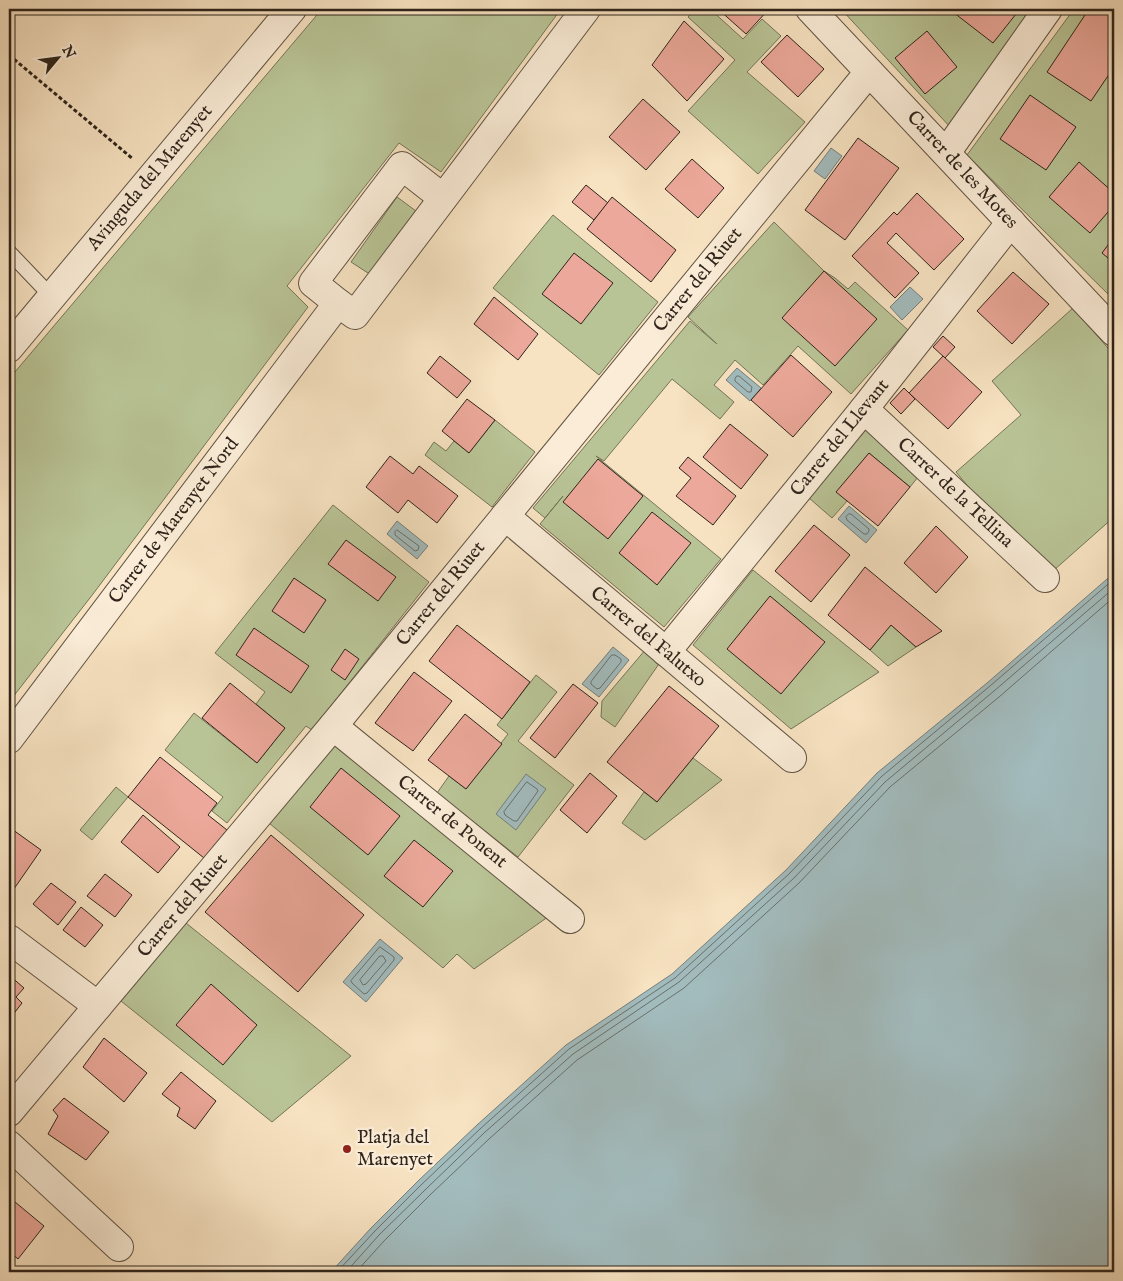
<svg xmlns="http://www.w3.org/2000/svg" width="1123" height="1281" viewBox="0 0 1123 1281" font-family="'IM FELL English',serif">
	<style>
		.green { fill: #b9c496; stroke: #747458 }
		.water { fill: #a2bbbd; stroke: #747f7c }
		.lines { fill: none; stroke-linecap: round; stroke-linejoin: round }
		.shore { stroke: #68706c; stroke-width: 1 }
		.building { fill: #eca89a; stroke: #2f241b }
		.lane-casing { stroke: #615444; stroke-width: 16 }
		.street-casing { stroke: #615444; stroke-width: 30 }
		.path { stroke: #2f241b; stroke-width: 3; stroke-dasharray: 4 2.5; stroke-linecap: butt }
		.lane { stroke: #faecd7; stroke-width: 14 }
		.street { stroke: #faecd7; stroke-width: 28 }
		.poi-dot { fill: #8f2418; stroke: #faecd7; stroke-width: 2 }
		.labels { text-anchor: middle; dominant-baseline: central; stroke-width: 5; stroke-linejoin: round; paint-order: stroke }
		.street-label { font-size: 19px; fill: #2f241b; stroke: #faecd7 }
		.poi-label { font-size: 19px; fill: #2f241b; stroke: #faecd7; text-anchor: start }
	</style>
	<rect width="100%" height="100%" fill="#f7e2c1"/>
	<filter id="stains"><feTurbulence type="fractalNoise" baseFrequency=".004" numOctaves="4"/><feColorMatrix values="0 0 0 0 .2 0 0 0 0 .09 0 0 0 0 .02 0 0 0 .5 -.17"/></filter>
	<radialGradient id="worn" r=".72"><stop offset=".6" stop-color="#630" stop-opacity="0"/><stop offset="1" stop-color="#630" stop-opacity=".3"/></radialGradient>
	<g class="green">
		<path d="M322,9H561L441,172L399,143L287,286L308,307L93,594L9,702V379Z"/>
		<path d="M695,9H710L743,39L762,19L781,36L747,72L805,122L758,174L688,111L735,60L688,17Z"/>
		<path d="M841,9H1033L951,128Z"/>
		<path d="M1074,9H1114V300L967,155Z"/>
		<path d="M397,197L416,211L371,275L351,262Z"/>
		<path d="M553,215L658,302L599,375L493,288Z"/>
		<path d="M774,222L824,271L835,278L848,289L855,282L908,330L851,394L798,346L763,385L735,360L714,385L734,402L720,419L672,379L604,461L596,456L721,559L664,627L540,524L563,496L545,518L533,508L690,321L717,344L688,317Z"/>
		<path d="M1073,308L1114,355V517L1045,578L956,472L1021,415L992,381Z"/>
		<path d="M495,420L535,452L492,507L425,455L434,442L446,451L454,441L469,453Z"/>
		<path d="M868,427L922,472L910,487L869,453L837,492L848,500L832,518L809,498Z"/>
		<path d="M333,505L429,582L312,730L306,726L227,823L212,811L223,797L165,750L194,713L257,763L285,728L256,704L265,692L215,653Z"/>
		<path d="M753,570L879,672L791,729L693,645Z"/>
		<path d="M891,625L916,647L888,666L870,650Z"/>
		<path d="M646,649L661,661L615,727L601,717L602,701Z"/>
		<path d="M536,675L557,692L518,741L574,785L518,857L437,793L449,776L466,789L508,734L497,725Z"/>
		<path d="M336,742L552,914L474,969L457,954L443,968L269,823Z"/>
		<path d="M693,758L722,780L645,840L622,823L644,792L657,802Z"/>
		<path d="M116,787L128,797L92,840L80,830Z"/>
		<path d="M186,923L351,1056L272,1122L121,1001Z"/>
	</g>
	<g class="water">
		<path d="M831,148L842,156L825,179L814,171Z"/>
		<path d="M910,287L923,299L902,320L890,307Z"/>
		<path d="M737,368L761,388L750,401L726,380Z"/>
		<path d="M849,506L877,530L866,543L838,519Z"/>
		<path d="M397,521L428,546L417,559L387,534Z"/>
		<path d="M1114,573V1272H331L371,1228L418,1181L477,1125L566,1045L672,974L786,870L877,773L987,683Z"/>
		<path d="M613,647L629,660L599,697L582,684Z"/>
		<path d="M526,774L546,789L516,830L496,814Z"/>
		<path d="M380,939L403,958L366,1002L343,982Z"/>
	</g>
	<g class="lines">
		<g class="shore">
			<path d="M737,376H739L752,387L751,392H748L735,381V379Z"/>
			<path d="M849,514H851L869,529V531L867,534H864L847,520L846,517Z"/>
			<path d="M397,530L419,546L418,550L415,551L395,535V532Z"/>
			<path d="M612,655H615L621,659V662L600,688L597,689L591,684V682Z"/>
			<path d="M527,782L537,789L538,791L517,821H514L505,815L504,812Z"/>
			<path d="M380,947L394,957V960L367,993L364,994L352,983L351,981Z"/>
			<path d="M380,956H383L386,961L366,984L363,985L360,980Z"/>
			<path d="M337,1272L375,1231L421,1185L480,1129L569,1049L675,978L790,873L881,777L990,686L1114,579"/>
			<path d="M346,1272L379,1235L426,1189L484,1133L573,1054L679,982L794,878L885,782L994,691L1114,588"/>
			<path d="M356,1272L384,1241L431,1194L489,1139L577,1060L684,988L799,883L890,787L999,697L1114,597"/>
		</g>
	</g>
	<g class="building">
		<path d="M718,9H769L746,34Z"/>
		<path d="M949,9H1020L993,43Z"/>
		<path d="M1089,9H1101L1114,18V67L1091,101L1047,72Z"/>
		<path d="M684,21L724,59L687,101L652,65Z"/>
		<path d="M927,31L957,67L925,94L895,58Z"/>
		<path d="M787,35L824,69L798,97L761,62Z"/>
		<path d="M1030,95L1076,127L1046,170L1000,139Z"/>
		<path d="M643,99L680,132L646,170L609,137Z"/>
		<path d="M858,138L899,168L845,240L805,210Z"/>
		<path d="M692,159L724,188L698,218L665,189Z"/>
		<path d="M1079,162L1114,193V205L1090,233L1049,197Z"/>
		<path d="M586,185L608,203L594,220L572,202Z"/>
		<path d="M917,193L964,239L934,270L896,233L887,243L919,273L895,298L852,256L894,212L897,215Z"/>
		<path d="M612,197L676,250L651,282L587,229Z"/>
		<path d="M1114,237V263L1102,253Z"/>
		<path d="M574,253L613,283L581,324L542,294Z"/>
		<path d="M824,271L877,319L835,366L782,318Z"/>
		<path d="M1013,272L1049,304L1012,344L977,311Z"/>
		<path d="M494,297L538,334L518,360L474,324Z"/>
		<path d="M943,336L955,347L945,358L933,347Z"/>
		<path d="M791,355L832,392L793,437L751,400Z"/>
		<path d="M440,356L471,381L457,398L427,373Z"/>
		<path d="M943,356L982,392L948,429L909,393Z"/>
		<path d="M904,388L915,399L901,414L890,403Z"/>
		<path d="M467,399L495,420L469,453L442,431Z"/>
		<path d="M730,424L768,455L741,489L703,457Z"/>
		<path d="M869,453L910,487L878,526L836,492Z"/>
		<path d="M390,456L413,474L419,466L458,496L437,523L408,500L398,513L366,487Z"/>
		<path d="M688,457L736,496L713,525L676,496L691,478L679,468Z"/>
		<path d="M598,459L643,496L608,539L563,502Z"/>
		<path d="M652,512L691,543L657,585L619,553Z"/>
		<path d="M814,525L850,555L811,602L775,571Z"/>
		<path d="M936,526L968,557L936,593L904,563Z"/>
		<path d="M346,540L396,577L378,601L328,564Z"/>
		<path d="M865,567L942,631L916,647L891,625L870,650L828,615Z"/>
		<path d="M294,578L326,600L304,633L272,611Z"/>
		<path d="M770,596L825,642L781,694L727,649Z"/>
		<path d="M457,625L530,682L502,719L429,661Z"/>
		<path d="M254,628L309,666L291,693L236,655Z"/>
		<path d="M345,649L359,659L345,680L331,670Z"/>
		<path d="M414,672L452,701L413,751L375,723Z"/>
		<path d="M230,683L285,728L257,763L202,718Z"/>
		<path d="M573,684L598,703L555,758L530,738Z"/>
		<path d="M669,686L719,726L657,802L607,762Z"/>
		<path d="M465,714L502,744L466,789L428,760Z"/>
		<path d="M160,757L217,803L208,815L227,830L204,858L128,797Z"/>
		<path d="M341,768L400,816L368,855L310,807Z"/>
		<path d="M590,773L617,796L587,833L560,810Z"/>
		<path d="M143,815L180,847L158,873L121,842Z"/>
		<path d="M9,827L41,850L9,896Z"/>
		<path d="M271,835L364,915L298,992L205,912Z"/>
		<path d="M414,840L453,871L423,907L384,876Z"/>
		<path d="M105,874L132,895L115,917L87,896Z"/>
		<path d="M51,883L76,902L58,925L33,904Z"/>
		<path d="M81,907L103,925L85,947L63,930Z"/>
		<path d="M9,975L24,988L16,997L22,1003L9,1020Z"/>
		<path d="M211,984L257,1025L223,1065L176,1025Z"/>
		<path d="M104,1038L147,1073L124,1102L83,1067Z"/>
		<path d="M181,1072L216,1101L195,1129L177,1116L180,1108L162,1094Z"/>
		<path d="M64,1098L109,1132L86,1160L48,1134L58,1116L53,1110Z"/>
		<path d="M9,1197L44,1226L18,1259L9,1251Z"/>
	</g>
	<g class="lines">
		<defs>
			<path id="lane" d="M9,252L51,296"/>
			<g id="street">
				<path d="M810,9L1114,332"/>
				<path d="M946,153L1048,9"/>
				<path d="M338,303L313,283L402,166L443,198"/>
				<path d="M9,348L292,9"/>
				<path d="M864,409L1045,578"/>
				<path d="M505,516L792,758"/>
				<path d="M666,652L864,409L1011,222"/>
				<path d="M333,726L570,919"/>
				<path d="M9,739L338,303L355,315L586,9"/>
				<path d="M9,939L98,1006"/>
				<path d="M9,1112L333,726L869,72"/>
				<path d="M9,1145L119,1247"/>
			</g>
		</defs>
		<use href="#lane" class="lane-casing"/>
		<use href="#street" class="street-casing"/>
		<path class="path" d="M9,55L133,159"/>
		<use href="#lane" class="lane"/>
		<use href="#street" class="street"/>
	</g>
	<circle class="poi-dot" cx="347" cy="1149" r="5"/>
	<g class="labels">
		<g class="street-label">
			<text transform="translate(962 170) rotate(47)">Carrer de les Motes</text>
			<text transform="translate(150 178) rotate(-50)">Avinguda del Marenyet</text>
			<text transform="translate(698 280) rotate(-51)">Carrer del Riuet</text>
			<text transform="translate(840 438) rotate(-51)">Carrer del Llevant</text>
			<text transform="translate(955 493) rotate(43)">Carrer de la Tellina</text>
			<text transform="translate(174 521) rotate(-53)">Carrer de Marenyet Nord</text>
			<text transform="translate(441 594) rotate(-51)">Carrer del Riuet</text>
			<text transform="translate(648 637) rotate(40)">Carrer del Falutxo</text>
			<text transform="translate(452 822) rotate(39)">Carrer de Ponent</text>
			<text transform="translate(183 906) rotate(-50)">Carrer del Riuet</text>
		</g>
		<g class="poi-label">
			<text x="357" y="1138">Platja del<tspan x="357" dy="22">Marenyet</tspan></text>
		</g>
	</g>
	<rect width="1123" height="1281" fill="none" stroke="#f7e2c1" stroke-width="30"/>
	<rect x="10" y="10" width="1103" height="1261" fill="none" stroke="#2f241b" stroke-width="2.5"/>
	<rect x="15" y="15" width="1093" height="1251" fill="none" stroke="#2f241b"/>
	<g transform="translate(58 58) rotate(61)" stroke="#faecd7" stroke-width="4" paint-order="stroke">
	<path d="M0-4L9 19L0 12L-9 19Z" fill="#2f241b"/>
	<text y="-8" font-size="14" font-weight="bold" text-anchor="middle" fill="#2f241b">N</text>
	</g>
	<rect width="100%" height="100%" filter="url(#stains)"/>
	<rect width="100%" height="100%" fill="url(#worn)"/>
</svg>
